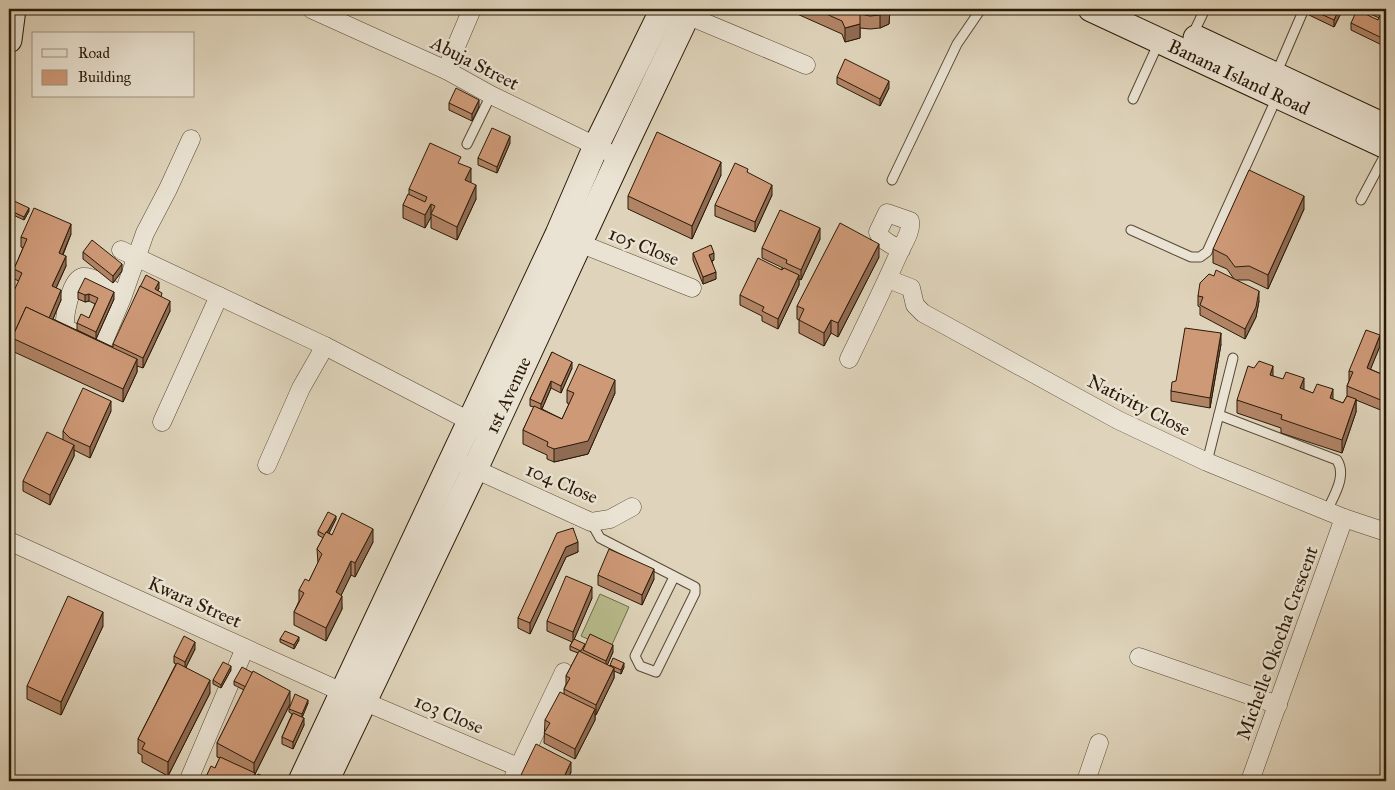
<svg xmlns="http://www.w3.org/2000/svg" width="1395" height="790" viewBox="0 0 1395 790" font-family="'IM FELL Great Primer',serif">
	<style>
		.green { fill: #b7bb8c; stroke: #706a4a }
		.lines { fill: none; stroke-linecap: round; stroke-linejoin: round }
		.lane-casing { stroke: #574834; stroke-width: 11 }
		.street-casing { stroke: #574834; stroke-width: 19 }
		.secondary-casing { stroke: #2a1a07; stroke-width: 27 }
		.lane { stroke: #eae3d3; stroke-width: 9 }
		.street { stroke: #eae3d3; stroke-width: 18 }
		.secondary { stroke: #eae3d3; stroke-width: 25 }
		.wall { fill: #b18466; stroke: #2a1a07 }
		.shaded-wall { fill: #906b53; stroke: #2a1a07 }
		.building { fill: #ce9977; stroke: #2a1a07 }
		.labels { text-anchor: middle; dominant-baseline: central; stroke-width: 5; stroke-linejoin: round; paint-order: stroke }
		.street-label { font-size: 19px; fill: #2a1a07; stroke: #eae3d3 }
	</style>
	<rect width="100%" height="100%" fill="#dfd4bb"/>
	<filter id="stains"><feTurbulence type="fractalNoise" baseFrequency=".004" numOctaves="4"/><feColorMatrix values="0 0 0 0 .2 0 0 0 0 .09 0 0 0 0 .02 0 0 0 .5 -.17"/></filter>
	<radialGradient id="worn" r=".72"><stop offset=".6" stop-color="#630" stop-opacity="0"/><stop offset="1" stop-color="#630" stop-opacity=".3"/></radialGradient>
	<path class="green" d="M600,594L629,607L610,649L581,636Z"/>
	<g class="lines">
		<defs>
			<g id="lane">
				<path d="M1192,36L1205,9"/>
				<path d="M1276,74L1304,9"/>
				<path d="M1133,99L1159,42"/>
				<path d="M467,144L491,95"/>
				<path d="M892,180L957,44L981,9"/>
				<path d="M1361,200L1386,153"/>
				<path d="M1131,230L1191,257H1200L1207,252L1277,97"/>
				<path d="M1219,415L1337,460C1347,476 1334,495 1327,511"/>
				<path d="M1207,462L1233,358"/>
				<path d="M591,522L600,538L695,587V593L656,672L640,666L635,656L674,577"/>
			</g>
			<g id="street">
				<path d="M311,9L446,70L491,95L606,151"/>
				<path d="M677,11L806,65"/>
				<path d="M446,70L472,9"/>
				<path d="M569,239L692,288"/>
				<path d="M121,250L325,346L479,426"/>
				<path d="M888,279L911,288L915,305L923,313L1118,420L1207,462L1344,518L1386,532"/>
				<path d="M122,298L103,343L96,344L65,328C64,318 70,279 83,277C95,276 114,291 122,298L145,233L168,189L191,139"/>
				<path d="M849,359C866,324 883,289 899,253C903,244 912,231 910,221L887,213L878,232C881,241 893,245 901,250"/>
				<path d="M162,422L219,296"/>
				<path d="M267,465L301,388L325,346"/>
				<path d="M466,465L591,522L610,519L632,507"/>
				<path d="M9,541L342,692L518,767"/>
				<path d="M1139,657L1278,705"/>
				<path d="M190,777L245,648"/>
				<path d="M512,781L564,672"/>
				<path d="M1086,781L1099,743"/>
				<path d="M1250,781L1344,518"/>
			</g>
			<g id="secondary">
				<path d="M1091,9L1386,146"/>
				<path d="M1196,38L1382,125"/>
				<path d="M9,40L13,9"/>
				<path d="M301,781L558,234L596,146L663,9"/>
				<path d="M326,781L475,469L619,158L690,9"/>
			</g>
		</defs>
		<use href="#lane" class="lane-casing"/>
		<use href="#street" class="street-casing"/>
		<use href="#secondary" class="secondary-casing"/>
		<use href="#lane" class="lane"/>
		<use href="#street" class="street"/>
		<use href="#secondary" class="secondary"/>
	</g>
	<g class="wall">
		<path d="M786,9H890L889,24L880,28L870,29L860,28V38L845,42L842,34Z"/>
		<path d="M1309,9H1343L1334,27L1309,15Z"/>
		<path d="M1360,9H1386V47L1351,30V23L1378,20L1379,18Z"/>
		<path d="M837,77L889,88L880,106L837,84Z"/>
		<path d="M449,103L479,107L472,121L449,110Z"/>
		<path d="M510,143L497,173L478,165V158Z"/>
		<path d="M461,164L471,182L470,183L476,199L457,240L431,228V217L425,228L403,218V205L409,194V189Z"/>
		<path d="M748,173L772,195L755,232L715,216V205Z"/>
		<path d="M721,175L692,239L628,209V196Z"/>
		<path d="M9,208L29,211L24,220L9,213Z"/>
		<path d="M1304,209L1268,289L1249,280H1237L1259,301L1256,317L1245,339L1200,315V307L1198,306V296L1214,276L1234,279L1227,269L1213,263V249Z"/>
		<path d="M71,234L63,255L66,266L56,288L61,300L53,319L113,347V344L159,288L158,291L170,311L143,368L137,366V372L123,402L12,351L9,359V302L19,281L14,279V269L23,248L21,247V237Z"/>
		<path d="M820,239L801,280L799,279V285L778,329L762,321V316L740,305V295L783,268L762,258V248Z"/>
		<path d="M83,252L122,271L113,283L83,259Z"/>
		<path d="M693,253L714,260L712,261L716,279L703,284L693,260Z"/>
		<path d="M879,257L838,337L831,333L824,346L799,333V320L797,319V306Z"/>
		<path d="M78,292L114,299L96,339L77,330V323L89,318L95,304L89,301L85,302L78,299Z"/>
		<path d="M1221,344L1210,408L1171,401V391L1176,381Z"/>
		<path d="M1380,346L1370,369L1386,376V402L1383,411L1356,400V412L1342,453L1281,433V428L1237,413V400L1273,376L1304,390L1343,403L1347,396V386L1349,381V371Z"/>
		<path d="M552,352L572,368L561,393L551,388L542,409L562,419L569,404L567,403V390L615,393L588,454L554,462L547,459V455L523,444V430L534,407L530,406V399Z"/>
		<path d="M111,411L90,458L74,450V456L50,505L23,491V481L63,440V431Z"/>
		<path d="M336,519L329,533L332,535L373,542L355,577L351,575L341,595L342,609L326,641L294,625V612L299,601V590L309,581L318,563L317,549L323,538L318,535V531Z"/>
		<path d="M573,528L578,552L566,557L530,634L518,628V618Z"/>
		<path d="M598,575L654,579L642,605L598,585Z"/>
		<path d="M592,598L574,639L585,646L613,652L607,665L610,666V665L624,667L621,674L614,671V678L596,715H595V720L575,759L544,743L545,720L564,694V689L566,684V676L578,653L570,650V646L572,642L547,631V621Z"/>
		<path d="M103,626L61,715L27,699V686Z"/>
		<path d="M280,639L299,640L294,649L280,642Z"/>
		<path d="M195,649L186,667L210,693L168,776L142,762V755L138,753V739L176,664L174,663V656Z"/>
		<path d="M231,670L221,688L213,684V680Z"/>
		<path d="M234,681L290,704L255,774V781H275H204L215,768L220,758L217,757V743L244,690L234,685Z"/>
		<path d="M308,703L302,717L304,725L293,749L282,744V737L292,714L289,712V709Z"/>
		<path d="M571,772L567,781H521V775Z"/>
	</g>
	<g class="shaded-wall">
		<path d="M890,9L889,24L880,28V15Z"/>
		<path d="M1339,9H1343L1334,27V20Z"/>
		<path d="M860,24V38L845,42V28Z"/>
		<path d="M889,81V88L880,106V99Z"/>
		<path d="M479,100V107L472,121V114Z"/>
		<path d="M510,136V143L497,173V167Z"/>
		<path d="M721,162V175L692,239V226Z"/>
		<path d="M471,168V182L465,194V180Z"/>
		<path d="M476,185V199L457,240V227Z"/>
		<path d="M772,185V195L755,232V222Z"/>
		<path d="M1304,196V209L1268,289V275Z"/>
		<path d="M431,204V217L425,228V215Z"/>
		<path d="M29,208V211L24,220V217Z"/>
		<path d="M71,224V234L59,263V253Z"/>
		<path d="M820,228V239L801,280V270Z"/>
		<path d="M879,244V257L838,337V323Z"/>
		<path d="M714,253V260L709,262V255Z"/>
		<path d="M66,256V266L52,297V286Z"/>
		<path d="M122,264V271L113,283V276Z"/>
		<path d="M716,272V279L703,284V277Z"/>
		<path d="M799,275V285L778,329V319Z"/>
		<path d="M159,282V288L155,296V289Z"/>
		<path d="M61,290V300L48,330V320Z"/>
		<path d="M1259,291V301L1256,317L1245,339V329Z"/>
		<path d="M114,292V299L96,339V332Z"/>
		<path d="M89,294V301L85,302V295Z"/>
		<path d="M170,301V311L143,368V358Z"/>
		<path d="M831,320V333L824,346V333Z"/>
		<path d="M1221,333V344L1210,408V398Z"/>
		<path d="M1380,335V346L1367,378V368Z"/>
		<path d="M12,341V351L9,359V349Z"/>
		<path d="M137,359V372L123,402V389Z"/>
		<path d="M572,362V368L561,393V386Z"/>
		<path d="M1273,366V379L1270,375Z"/>
		<path d="M1304,378V391L1300,388Z"/>
		<path d="M615,380V393L588,454L554,462V449Z"/>
		<path d="M551,381V388L541,411V404Z"/>
		<path d="M1333,389V403L1330,398Z"/>
		<path d="M1386,392V402L1383,411V401Z"/>
		<path d="M1356,399V412L1342,453V440Z"/>
		<path d="M111,401V411L90,458V447Z"/>
		<path d="M74,445V456L50,505V495Z"/>
		<path d="M336,516V519L326,539V535Z"/>
		<path d="M373,529V542L355,577V563Z"/>
		<path d="M578,542V552L566,557L530,634V623L566,547Z"/>
		<path d="M351,561V575L336,606V592Z"/>
		<path d="M654,569V579L642,605V595Z"/>
		<path d="M592,587V598L573,642V632Z"/>
		<path d="M342,596V609L326,641V628Z"/>
		<path d="M103,612V626L61,715V702Z"/>
		<path d="M299,637V640L294,649V645Z"/>
		<path d="M195,642V649L185,669V662Z"/>
		<path d="M613,645V652L606,668V661Z"/>
		<path d="M624,663V667L621,674V670Z"/>
		<path d="M231,666V670L221,688V685Z"/>
		<path d="M614,668V678L596,715V705Z"/>
		<path d="M210,680V693L168,776V762Z"/>
		<path d="M290,691V704L255,774V781H251L254,776V763Z"/>
		<path d="M308,700V703L302,718V714Z"/>
		<path d="M595,709V720L575,759V749Z"/>
		<path d="M304,718V725L293,749V742Z"/>
		<path d="M571,762V772L567,781H562Z"/>
	</g>
	<g class="building">
		<path d="M815,9H889V11L880,15L870,16L860,14V24L845,28L842,21Z"/>
		<path d="M1310,9H1339L1334,20Z"/>
		<path d="M1374,9H1386V15Z"/>
		<path d="M1357,10L1378,20L1381,13L1386,16V40L1351,23Z"/>
		<path d="M845,59L889,81L880,99L837,77Z"/>
		<path d="M456,88L479,100L472,114L449,103Z"/>
		<path d="M492,128L510,136L497,167L478,158Z"/>
		<path d="M657,132L721,162L692,226L628,196Z"/>
		<path d="M430,143L461,157L458,163L471,168L465,180L476,185L457,227L431,214L435,206L431,204L425,215L403,205L408,194L425,202L427,197L409,189Z"/>
		<path d="M735,163L748,169L747,172L772,185L755,222L715,205Z"/>
		<path d="M1249,170L1304,196L1268,275L1249,266L1235,267L1227,256L1213,249Z"/>
		<path d="M12,200L29,208L24,217L9,210Z"/>
		<path d="M34,208L71,224L59,253L66,256L52,286L61,290L49,318L26,307L12,338V341L9,349V302L22,273L14,269L27,239L21,237Z"/>
		<path d="M780,210L820,228L801,270L786,263L787,260L762,248Z"/>
		<path d="M840,223L879,244L838,323L831,320L824,333L799,320L804,309L797,306Z"/>
		<path d="M92,240L122,264L113,276L83,252Z"/>
		<path d="M711,245L714,253L709,255L716,272L703,277L693,253Z"/>
		<path d="M758,258L782,270L784,268L799,275L778,319L762,311L764,307L740,295Z"/>
		<path d="M1216,270L1259,291L1256,307L1245,329L1200,305L1203,297L1198,296L1200,283L1209,274L1214,276Z"/>
		<path d="M146,275L159,282L155,289L162,293L161,297L140,287Z"/>
		<path d="M85,278L114,292L96,332L77,323L81,314L89,318L98,298L89,294L85,295L78,292Z"/>
		<path d="M140,286L170,301L143,358L113,344Z"/>
		<path d="M26,307L137,359L123,389L12,338Z"/>
		<path d="M1185,328L1221,333L1210,398L1171,391L1172,382L1176,381Z"/>
		<path d="M1366,330L1380,335L1367,368L1386,376V392L1383,401L1347,386L1353,372L1349,371Z"/>
		<path d="M552,352L572,362L561,386L551,381L541,404L530,399Z"/>
		<path d="M1259,361L1273,366L1270,375L1283,379L1286,372L1304,378L1300,388L1313,393L1317,384L1333,389L1330,398L1343,403L1347,396L1356,399L1342,440L1281,419L1282,415L1237,400L1248,366L1254,368Z"/>
		<path d="M579,364L615,380L588,441L554,449L547,446L548,442L523,430L534,406L562,419L574,393L567,390Z"/>
		<path d="M83,388L111,401L90,447L70,438L63,431Z"/>
		<path d="M47,432L74,445L50,495L23,481Z"/>
		<path d="M328,512L336,516L327,532H326L325,535L318,531Z"/>
		<path d="M342,513L373,529L355,563L351,561L336,592L342,596L326,628L294,612L304,593L299,590L305,579L309,581L322,554L317,549L326,532L332,535Z"/>
		<path d="M573,528L578,542L566,547L530,623L518,618L557,533Z"/>
		<path d="M609,549L654,569L642,595L598,575Z"/>
		<path d="M566,576L592,587L573,632L547,621Z"/>
		<path d="M68,596L103,612L61,702L27,686Z"/>
		<path d="M285,631L299,637L294,645L280,639Z"/>
		<path d="M590,634L613,645L606,661L583,650Z"/>
		<path d="M184,636L195,642L185,662L174,656Z"/>
		<path d="M574,639L585,644L581,651L570,646Z"/>
		<path d="M579,651L614,668L596,705L564,689L570,678L566,676Z"/>
		<path d="M613,658L624,663L621,670L610,665Z"/>
		<path d="M223,662L231,666L221,685L213,680Z"/>
		<path d="M177,663L210,680L168,762L142,749L145,743L138,739Z"/>
		<path d="M242,667L253,673L246,687L234,681Z"/>
		<path d="M253,671L290,691L254,763L217,743Z"/>
		<path d="M560,692L595,709L575,749L544,733L550,723L545,720Z"/>
		<path d="M295,694L308,700L302,714L289,709Z"/>
		<path d="M293,713L304,718L293,742L282,737Z"/>
		<path d="M536,744L571,762L562,781H521L524,776L521,775Z"/>
		<path d="M220,757L255,773L251,781H204L211,766L215,768Z"/>
		<path d="M258,774L275,781H255Z"/>
	</g>
	<g class="labels">
		<g class="street-label">
			<text transform="translate(475 63) rotate(27)">Abuja Street</text>
			<text transform="translate(1239 77) rotate(25)">Banana Island Road</text>
			<text transform="translate(644 246) rotate(22)">105 Close</text>
			<text transform="translate(508 395) rotate(-65)">1st Avenue</text>
			<text transform="translate(1139 405) rotate(27)">Nativity Close</text>
			<text transform="translate(562 483) rotate(23)">104 Close</text>
			<text transform="translate(195 602) rotate(24)">Kwara Street</text>
			<text transform="translate(1277 643) rotate(-70)">Michelle Okocha Crescent</text>
			<text transform="translate(449 714) rotate(23)">103 Close</text>
		</g>
	</g>
	<rect width="1395" height="790" fill="none" stroke="#dfd4bb" stroke-width="30"/>
	<rect x="10" y="10" width="1375" height="770" fill="none" stroke="#2a1a07" stroke-width="2.5"/>
	<rect x="15" y="15" width="1365" height="760" fill="none" stroke="#2a1a07"/>
	<rect x="32" y="32" width="162" height="65" fill="#eae3d3" stroke="#9d9381"/>
	<rect x="42" y="49" width="25" height="8" fill="#eae3d3" stroke="#9d9381"/>
	<text x="78" y="58" font-size="15" fill="#2a1a07">Road</text>
	<rect x="42" y="70" width="25" height="15" fill="#ce9977" stroke="#9d9381"/>
	<text x="78" y="82" font-size="15" fill="#2a1a07">Building</text>
	<rect width="100%" height="100%" filter="url(#stains)"/>
	<rect width="100%" height="100%" fill="url(#worn)"/>
</svg>
